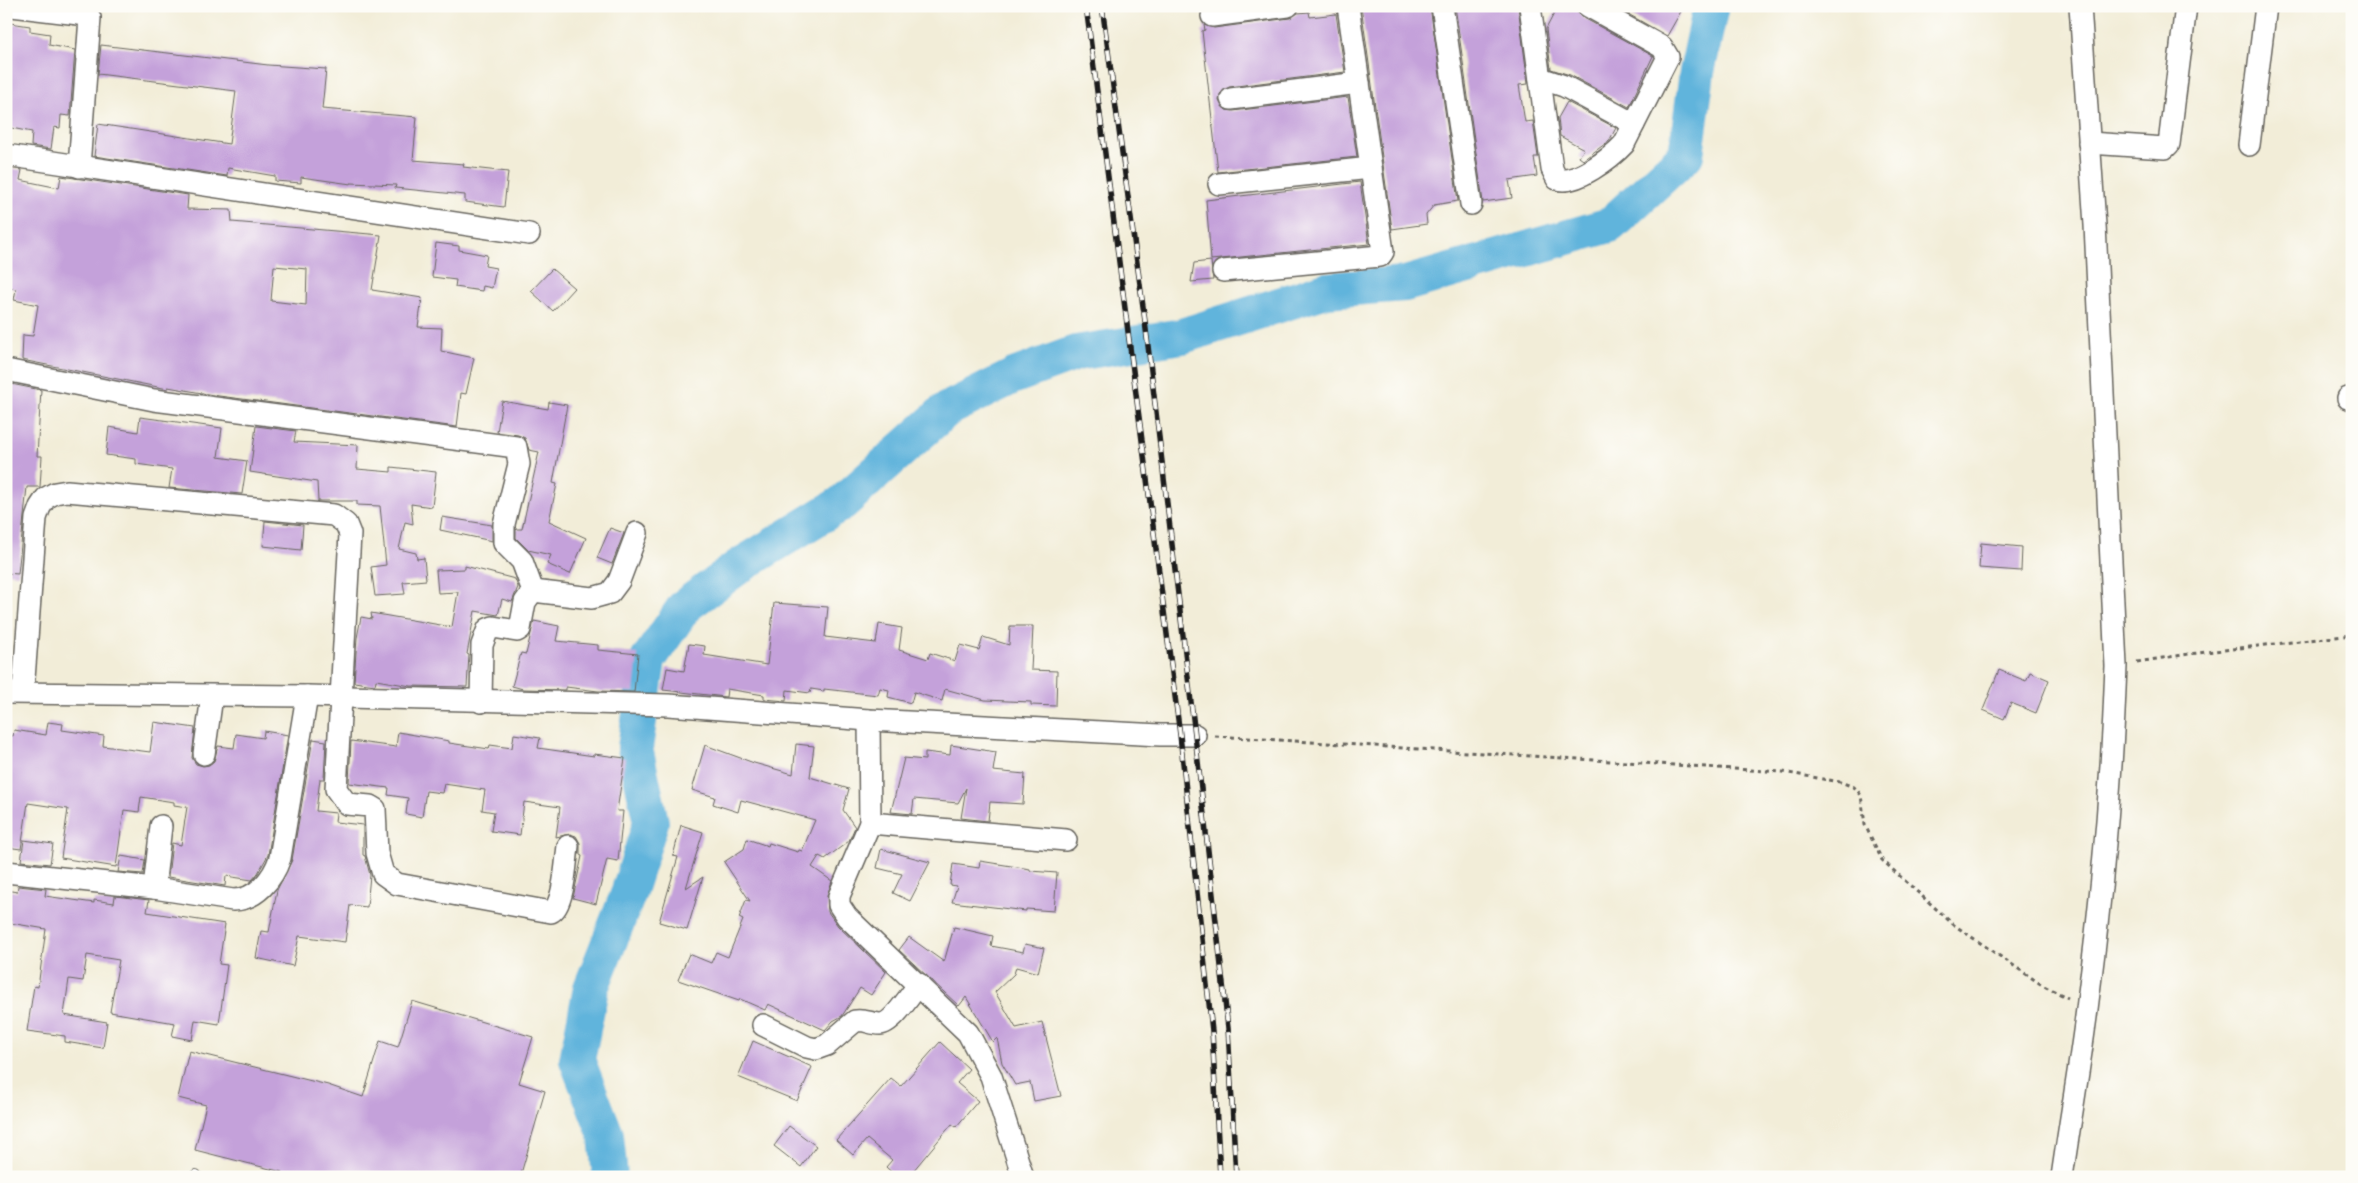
<svg xmlns="http://www.w3.org/2000/svg" width="2358" height="1183" viewBox="0 0 2358 1183" font-family="Dekko,sans-serif">
	<style>
		.lines { fill: none; stroke-linecap: round; stroke-linejoin: round }
		.river { stroke: #61b4dc; stroke-width: 36 }
		.building { fill: #c4a1da; fill-rule: evenodd }
		.service-casing { stroke: #67655e; stroke-width: 12 }
		.minor-casing { stroke: #67655e; stroke-width: 24 }
		.path { stroke: #67655e; stroke-width: 3; stroke-dasharray: 4 4; stroke-linecap: butt }
		.service { stroke: #fff; stroke-width: 10 }
		.minor { stroke: #fff; stroke-width: 21 }
		.rail-casing { stroke: #1c1c1c; stroke-width: 5.5 }
		.rail { stroke: #fdfcf7; stroke-width: 4; stroke-dasharray: 11; stroke-linecap: butt }
	</style>
	<rect width="100%" height="100%" fill="#fdfcf7"/>
	<filter id="ink" filterUnits="userSpaceOnUse"><feTurbulence type="fractalNoise" baseFrequency=".02" numOctaves="2"/><feDisplacementMap in="SourceGraphic" scale="10" xChannelSelector="R" yChannelSelector="G"/><feConvolveMatrix kernelMatrix="1 2 1 2 8 2 1 2 1" color-interpolation-filters="sRGB"/></filter>
	<filter id="wash" filterUnits="userSpaceOnUse"><feTurbulence type="fractalNoise" baseFrequency=".0096" numOctaves="4" result="noise"/><feDisplacementMap in="SourceGraphic" scale="20" xChannelSelector="R" yChannelSelector="G"/><feGaussianBlur stdDeviation="1.12" result="paint"/><feColorMatrix in="noise" values="0 0 0 0 0 0 0 0 0 0 0 0 0 0 0 0 0 1.4 0 .05"/><feComposite in="paint" operator="in"/></filter>
	<g filter="url(#wash)">
		<rect width="100%" height="100%" fill="#f2edd8"/>
		<g class="lines">
			<path class="river" d="M610,1177L606,1135L577,1060L591,988L627,897L651,822L635,748L648,660L685,606L738,567L842,503L946,410L1014,376L1076,353L1182,336L1326,290L1405,284L1610,225L1686,155L1697,72L1711,6"/>
		</g>
		<g id="blocks">
			<g class="building">
				<path d="M1361,6H1430L1458,201L1434,205L1426,215L1427,224L1392,229Z"/>
				<path d="M1455,6H1518L1528,84L1519,85L1525,122L1533,121L1538,157H1534L1537,176L1509,180L1512,198L1483,202Z"/>
				<path d="M1558,6H1576L1582,17L1653,56L1629,107L1570,75L1551,69L1546,29Z"/>
				<path d="M1614,6H1684L1667,36Z"/>
				<path d="M1309,12L1310,17L1336,14L1345,72L1229,87L1220,94L1219,101L1226,110L1233,111L1348,97L1357,157L1218,172L1202,31L1205,30L1204,25L1214,28L1290,18L1298,13Z"/>
				<path d="M10,23L30,26V31L50,34L49,45L75,50L70,116L61,115L60,128L54,127L51,149L31,146L32,132L6,127V49Z"/>
				<path d="M101,45L268,65L326,69L322,109L417,117L413,160L464,164L463,167L508,172L504,207L465,202V195L395,188L396,185L351,183V184L301,177V183L275,181V176L228,168L227,176L94,156L98,124L229,144L236,91L98,74Z"/>
				<path d="M1567,102L1616,128L1609,141L1583,160L1579,157L1584,149L1560,136L1558,118Z"/>
				<path d="M6,168L22,170L20,180L59,188L61,176L188,195L187,209L231,210L232,222L381,235L372,290L422,298L418,327L442,328L441,351L474,358L466,394L461,393L457,427L219,396L168,387V389L22,360L23,335L33,336L38,305L14,300L16,289L6,287ZM274,266L307,269L306,305L271,301Z"/>
				<path d="M1360,182L1369,244L1211,260L1206,200Z"/>
				<path d="M436,243L459,246V250L487,255L485,266L496,268L492,288L483,286L482,291L455,287L456,280L432,277Z"/>
				<path d="M1211,261L1213,280L1191,282L1194,263Z"/>
				<path d="M552,269L574,288L553,311L531,291Z"/>
				<path d="M6,383L41,390L37,456H42L40,487H27L18,574L6,573V468L8,441H6Z"/>
				<path d="M502,401L548,409L549,402L567,405L553,483L557,484L549,521L586,538L570,574L547,564L551,555L528,550L516,538V529H522L539,452L529,450L525,438L518,435L497,432Z"/>
				<path d="M140,417L222,428L218,457L247,461L242,494L169,488L172,469L136,464V459L106,455L109,427L138,432Z"/>
				<path d="M256,426L296,431L294,442L358,445L357,469L391,472V467L436,472L432,507L411,504L413,524L405,522L399,549L416,553L417,559L424,558L426,580L403,582L405,594L375,596L371,567L386,565L380,506L357,505V501H318L317,482L250,472Z"/>
				<path d="M442,517L492,525V541L440,530Z"/>
				<path d="M265,521L303,525L301,550L263,546Z"/>
				<path d="M610,528L624,533L612,564L597,558Z"/>
				<path d="M1981,543L2022,547L2021,571L1979,568Z"/>
				<path d="M465,566L515,579L518,587L512,602L502,599L498,615L475,611L467,654L469,655L467,687L411,686L376,680L375,685L354,682L357,638L361,617L372,619L371,613L452,627L458,592L438,593L436,570L465,569Z"/>
				<path d="M774,603L828,607L825,637L876,643L879,624L902,628L899,650L928,659L930,653L955,661L960,645L979,650L983,637L1009,645L1010,626H1033L1031,670L1057,671L1056,706L1031,705V702L985,700L945,689L942,701L914,692L911,703L888,697L889,690L880,688L878,695L824,689V691L811,689L810,693L787,690L786,701L764,699V695L727,689L726,697L663,690L667,668L684,671L689,644L705,646L704,655L767,665Z"/>
				<path d="M534,621L559,626L556,641L598,645V650L638,654L634,692L598,691L566,687V690L523,689L512,686L521,653L526,654Z"/>
				<path d="M1999,670L2026,681L2030,672L2049,680L2036,713L2011,703L2004,719L1983,710Z"/>
				<path d="M48,722L63,724L62,730L104,736L103,746L150,752L154,722L195,728L192,758L196,764L203,766L209,765L214,761L218,746L234,748L236,734L263,738L264,731L288,735L268,855L258,873L252,880L226,876L225,886L168,877L172,843L181,845L187,807L174,805V802L141,797L139,812L124,810L116,867L61,858L68,809L28,803L21,849L6,847V735L13,736L14,730L46,735Z"/>
				<path d="M398,732L449,741V743L489,749L490,745L512,748L514,734L540,738L538,748L594,756V754L625,758L617,811H623L618,861L607,859L596,904L573,898L582,856L580,855V843L576,836L570,834L556,837L560,807L524,802L520,835L491,831L494,812L482,810L485,790L444,784L442,793L426,791L422,817L406,814L408,798L388,795L389,788L349,783L351,741L396,747Z"/>
				<path d="M313,739L326,741L324,779H320L316,811L336,813L335,822L363,825V855L365,856L370,875L367,907L350,905L345,942L299,936L293,966L256,958L261,931L269,932L277,890L292,860Z"/>
				<path d="M796,744L814,746L810,777L849,789L843,810L855,827L849,841L825,859L819,856L812,867L832,881L827,896L828,912L838,926L886,972L871,995L860,988L842,1016L833,1021L825,1030L768,1004L765,1010L740,999L739,1001L678,980L689,954L711,963L716,952L728,957L743,920L739,918L746,900L750,901L724,862L744,849L747,839L768,846L769,843L798,852L799,850L802,851L815,820L741,800L738,812L713,804L715,797L692,790L705,745L754,763L793,774Z"/>
				<path d="M951,745L996,752L993,771L1025,774L1023,804L990,802L988,821L961,818L966,788L958,803L914,799L912,814L891,812L904,758L925,760V752L950,755Z"/>
				<path d="M681,825L703,832L686,888L703,877L687,930L659,922L678,857L673,856Z"/>
				<path d="M24,840L53,844L50,864L21,861Z"/>
				<path d="M881,849L930,862L910,901L893,893L902,874L877,868Z"/>
				<path d="M121,856L145,860L143,874L118,872Z"/>
				<path d="M980,861L1030,869V871L1057,873L1054,911L1026,909V911L952,902L957,886L950,885L953,864L979,868Z"/>
				<path d="M18,886L46,889L45,896L94,903V900L114,903L115,896L149,900L147,912L225,924L219,964L227,965L219,1024L195,1020L192,1040L172,1036L175,1023L110,1012L119,960L87,955L83,981L69,979L64,1015L107,1022L103,1048L65,1042V1036L27,1031L34,986L38,987L46,929L10,923L11,920H6V890L17,892Z"/>
				<path d="M954,927L993,936L991,946L1023,952L1025,944L1044,948L1038,973L1016,967L1014,974L995,992L1016,1028L1042,1022L1061,1096L1034,1101L1030,1082L1015,1085L1002,1063L997,1038L993,1042L966,997L959,1006L899,950L909,937L944,962Z"/>
				<path d="M412,1001L533,1037L519,1083L545,1091L520,1177H280L282,1172L195,1150L206,1105L178,1098L189,1051L328,1085L363,1097L380,1041L398,1047Z"/>
				<path d="M753,1041L812,1067L797,1101L738,1077Z"/>
				<path d="M940,1042L969,1069L957,1083L978,1101L956,1127L952,1124L908,1177H897L886,1167L892,1160L867,1139L853,1155L836,1140L891,1078L901,1086Z"/>
				<path d="M789,1126L816,1146L801,1167L774,1146Z"/>
			</g>
		</g>
	</g>
	<g filter="url(#ink)">
		<use href="#blocks" fill-opacity="0" stroke="#67655e" stroke-width="1"/>
		<g class="lines">
			<defs>
				<path id="service" d="M194,1177L196,1175"/>
				<g id="minor">
					<path d="M12,6L87,15L90,18L79,167"/>
					<path d="M1442,6L1471,204"/>
					<path d="M1530,6L1552,169L1557,179C1575,186 1612,157 1624,144L1668,57L1662,47L1588,6"/>
					<path d="M1212,16L1288,6"/>
					<path d="M1540,78L1564,86L1634,124"/>
					<path d="M1231,99L1359,83"/>
					<path d="M2089,143L2165,148L2169,144L2186,6"/>
					<path d="M2249,145L2266,6"/>
					<path d="M6,155L529,234"/>
					<path d="M1219,184L1371,168"/>
					<path d="M1223,271L1380,256L1383,252L1348,6"/>
					<path d="M6,370L154,400L516,447L519,464L504,524V543L522,561L533,591"/>
					<path d="M2348,398L2352,399"/>
					<path d="M23,692L36,518L40,507L46,498L55,493L67,491L334,515L346,524L350,534L336,789L347,804L370,806L375,809L377,853L383,874L397,884L551,912C564,907 566,860 568,846"/>
					<path d="M6,693L307,696L668,705L869,720L1160,735H1195"/>
					<path d="M481,702L482,645L488,629L493,627L517,631L520,629L525,602L533,591L592,598L610,593L619,581L637,533"/>
					<path d="M869,720L870,823L839,896V905L847,917L968,1033L991,1076L1023,1177"/>
					<path d="M204,754L212,696"/>
					<path d="M870,823L1066,840"/>
					<path d="M6,872L154,888L233,900C256,900 273,879 280,858L307,696"/>
					<path d="M154,888L161,826"/>
					<path d="M763,1025L807,1047L816,1049L827,1045L855,1021C864,1019 871,1024 880,1024C892,1024 911,994 919,984"/>
					<path d="M2062,1177C2070,1121 2080,1065 2087,1009C2102,895 2112,780 2116,666L2095,225L2080,6"/>
				</g>
			</defs>
			<use href="#service" class="service-casing"/>
			<use href="#minor" class="minor-casing"/>
			<g class="path">
				<path d="M2137,662L2189,654L2352,635"/>
				<path d="M1215,736L1783,772L1840,782L1854,787L1861,795L1865,825L1882,860L1954,925L2042,985L2068,998"/>
			</g>
			<use href="#service" class="service"/>
			<use href="#minor" class="minor"/>
			<defs>
				<g id="rail">
					<path d="M1086,6L1180,735L1212,1031L1220,1177"/>
					<path d="M1102,6L1145,321L1195,735L1228,1028L1236,1177"/>
				</g>
			</defs>
			<use href="#rail" class="rail-casing"/>
			<use href="#rail" class="rail"/>
		</g>
	</g>
	<rect width="2358" height="1183" fill="none" stroke="#fdfcf7" stroke-width="25"/>
</svg>
